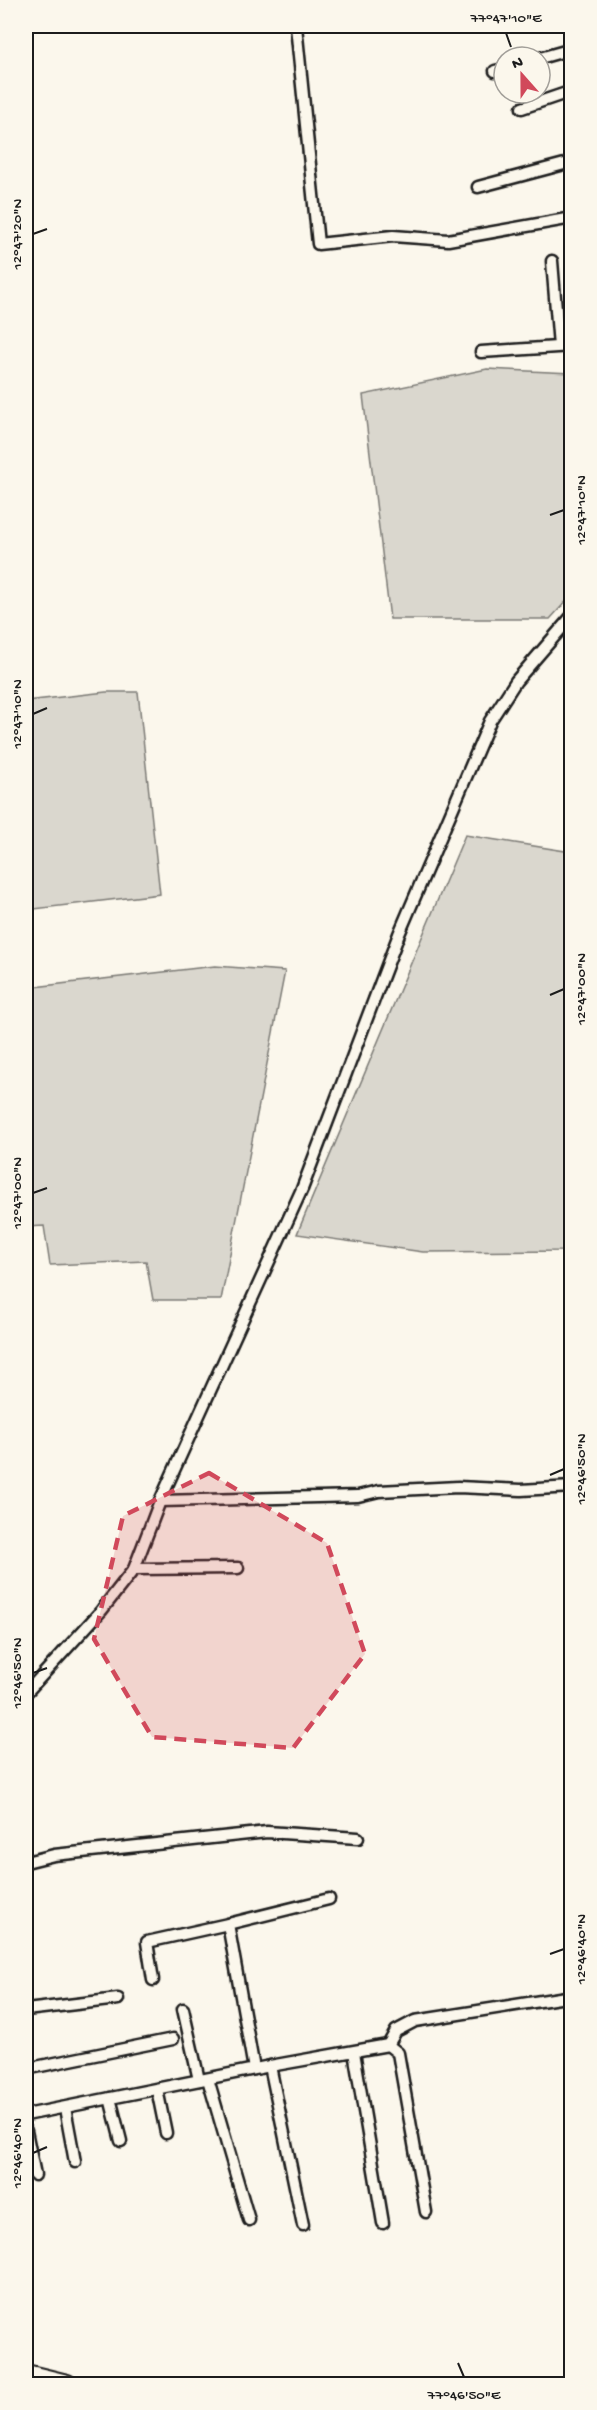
<svg xmlns="http://www.w3.org/2000/svg" width="597" height="2410" viewBox="0 0 597 2410" font-family="'Gochi Hand',sans-serif">
	<style>
		.green { fill: #dad7ce; stroke: #7b7a75; stroke-width: 1.5 }
		.lines { fill: none; stroke-linecap: round; stroke-linejoin: round }
		.street-casing { stroke: #1c1c1c; stroke-width: 15 }
		.highway-casing { stroke: #1c1c1c; stroke-width: 22 }
		.street { stroke: #fbf7ec; stroke-width: 10 }
		.highway { stroke: #fbf7ec; stroke-width: 18 }
		.marked { fill: #d1495b; fill-opacity: 0.2; stroke: #d1495b; stroke-width: 4.5; stroke-dasharray: 12 8; stroke-linejoin: round }
		.ticks { fill: none; stroke: #1c1c1c; stroke-width: 2 }
		.neatline { fill: none; stroke: #1c1c1c; stroke-width: 2 }
		.ticks-label { font-size: 15px; text-anchor: middle; fill: #1c1c1c }
	</style>
	<rect width="100%" height="100%" fill="#fbf7ec"/>
	<filter id="ink" filterUnits="userSpaceOnUse"><feTurbulence type="fractalNoise" baseFrequency=".0167" numOctaves="2"/><feDisplacementMap in="SourceGraphic" scale="12" xChannelSelector="R" yChannelSelector="G"/><feConvolveMatrix kernelMatrix="1 2 1 2 8 2 1 2 1" color-interpolation-filters="sRGB"/></filter>
	<g filter="url(#ink)">
		<g class="green">
			<path d="M487,369L571,373V596L550,619H390L363,395Z"/>
			<path d="M106,692H138L160,894L26,910V701Z"/>
			<path d="M465,835L571,852V1251L423,1252L297,1234Z"/>
			<path d="M215,966L285,971L221,1300H153L146,1261L50,1265L44,1226L26,1227V988Z"/>
		</g>
		<g class="lines">
			<defs>
				<g id="street">
					<path d="M296,26L318,244L393,236L448,240L572,218"/>
					<path d="M540,58L572,49"/>
					<path d="M495,71L504,69"/>
					<path d="M522,108L572,91"/>
					<path d="M478,187L572,162"/>
					<path d="M552,261L559,346"/>
					<path d="M481,352L572,346"/>
					<path d="M160,1501L358,1496L379,1491L458,1487L521,1490L572,1487"/>
					<path d="M134,1569L238,1568"/>
					<path d="M26,1693L101,1611L134,1569L160,1501L302,1189L399,934L490,721L516,681L572,616"/>
					<path d="M26,1862L54,1855L267,1832L358,1838"/>
					<path d="M153,1980L147,1942L228,1924"/>
					<path d="M183,2009L199,2080"/>
					<path d="M26,2010L118,1999"/>
					<path d="M388,2045L396,2031L415,2021L572,1996"/>
					<path d="M354,2052L383,2223"/>
					<path d="M270,2066L303,2225"/>
					<path d="M26,2069L173,2039"/>
					<path d="M254,2069L228,1924L329,1899"/>
					<path d="M208,2079L249,2220"/>
					<path d="M157,2089L166,2133"/>
					<path d="M110,2098L121,2141"/>
					<path d="M65,2108L75,2162"/>
					<path d="M26,2115L270,2066L388,2045L398,2053L426,2212"/>
					<path d="M26,2131L35,2175"/>
				</g>
				<path id="highway" d="M26,2374L67,2384"/>
			</defs>
			<use href="#street" class="street-casing"/>
			<use href="#highway" class="highway-casing"/>
			<use href="#street" class="street"/>
			<use href="#highway" class="highway"/>
		</g>
	</g>
	<path class="marked" d="M209,1473L327,1543L365,1654L293,1748L152,1737L94,1639L123,1516Z"/>
	<path class="ticks" d="M506,33L511,47M33,234L47,229M550,515L564,510M33,714L47,708M550,995L564,989M33,1193L47,1188M550,1475L564,1469M33,1673L47,1668M550,1954L564,1949M33,2153L47,2147M458,2363L464,2377"/>
	<rect width="597" height="2410" fill="none" stroke="#fbf7ec" stroke-width="66"/>
	<g transform="translate(522 75) rotate(339)"><circle r="28" fill="#fbf7ec" stroke="#a29f99" stroke-width="1.5"/>
	<path d="M0-4.5L10 22L0 15L-10 22Z" fill="#d1495b"/>
	<text y="-9" font-size="16" font-weight="bold" text-anchor="middle" fill="#1c1c1c">N</text>
	</g>
	<rect x="33" y="33" width="531" height="2344" class="neatline"/>
	<g class="ticks-label">
		<text x="506" y="22">77°47'10"E</text>
		<text transform="translate(16 234) rotate(-90)" y="5">12°47'20"N</text>
		<text transform="translate(580 510) rotate(-90)" y="5">12°47'10"N</text>
		<text transform="translate(16 714) rotate(-90)" y="5">12°47'10"N</text>
		<text transform="translate(580 989) rotate(-90)" y="5">12°47'00"N</text>
		<text transform="translate(16 1193) rotate(-90)" y="5">12°47'00"N</text>
		<text transform="translate(580 1469) rotate(-90)" y="5">12°46'50"N</text>
		<text transform="translate(16 1673) rotate(-90)" y="5">12°46'50"N</text>
		<text transform="translate(580 1949) rotate(-90)" y="5">12°46'40"N</text>
		<text transform="translate(16 2153) rotate(-90)" y="5">12°46'40"N</text>
		<text x="464" y="2399">77°46'50"E</text>
	</g>
</svg>
